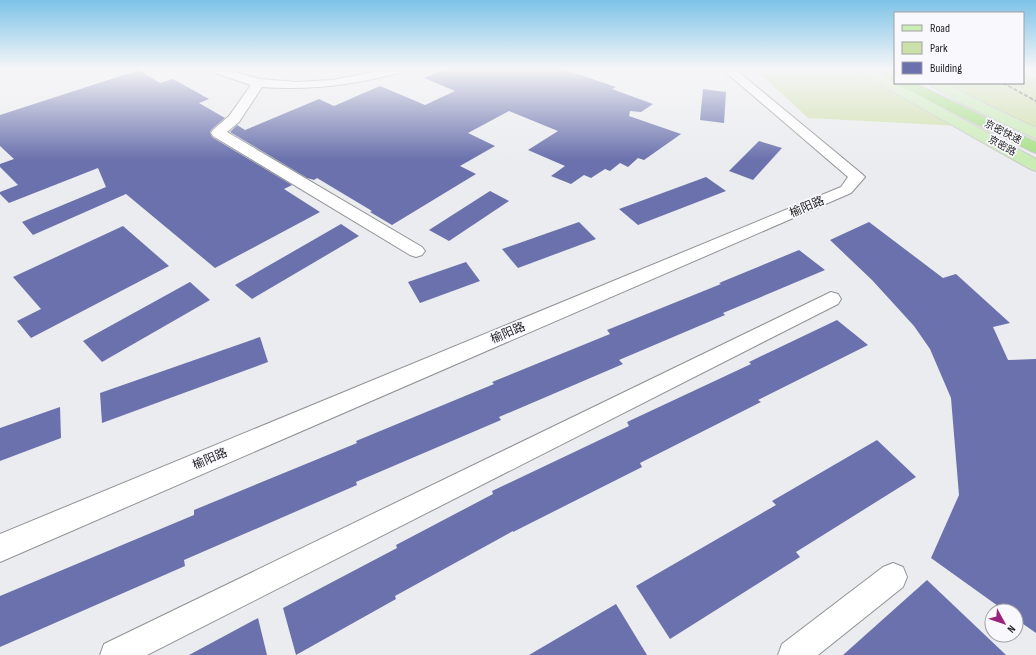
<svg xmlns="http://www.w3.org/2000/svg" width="1036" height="655" viewBox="0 0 1036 655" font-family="'Sofia Sans Condensed','Noto Sans SC',sans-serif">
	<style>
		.green { fill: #cee0a9 }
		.building { fill: #6a71ac }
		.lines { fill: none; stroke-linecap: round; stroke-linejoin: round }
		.minor-casing { stroke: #919294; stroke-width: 2 }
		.major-casing { stroke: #c9c9c9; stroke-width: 2 }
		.highway-casing { stroke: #c9c9c9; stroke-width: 2 }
		.minor { fill: #fff; fill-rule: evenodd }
		.major { fill: #caecb5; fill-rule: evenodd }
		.highway { fill: #a6e084; fill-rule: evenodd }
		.rail { stroke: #6f7071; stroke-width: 2; stroke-dasharray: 4 2; stroke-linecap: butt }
		.labels { text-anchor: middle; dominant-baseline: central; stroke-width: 3.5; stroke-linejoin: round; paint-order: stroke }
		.far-street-label { font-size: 10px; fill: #1d1e1f; stroke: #f9f9fd }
		.street-label { font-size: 12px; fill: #1d1e1f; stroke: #f9f9fd }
	</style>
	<rect width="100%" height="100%" fill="#ebecef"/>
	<g class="green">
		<path d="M755,69H858L960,126L808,118Z"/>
		<path d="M1023,72L1036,78V131L945,83H1023Z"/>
	</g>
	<g class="building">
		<path d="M445,69H563L616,87L612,89L653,104L641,112L630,111L629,116L681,134L644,160L638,158L628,167L620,163L610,171L605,169L591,178L584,175L571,184L551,176L565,166L528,150L558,131L509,111L468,133L495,146L460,166L476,174L392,225L370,212L372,211L317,178L314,180L307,178L230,132L237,125L245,130L319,99L334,106L380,86L425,105L455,91L424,78Z"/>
		<path d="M139,70L160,83L173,79L209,99L199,103L225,118L212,129L210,132L212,137L292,185L284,189L320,212L215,268L126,194L33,235L22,222L106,187L98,168L9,203L0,194V192L18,185L0,167V164L14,159L0,146V115Z"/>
		<path d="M703,89L726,92L724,123L700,120Z"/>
		<path d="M759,141L782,148L753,180L729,171Z"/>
		<path d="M706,177L726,191L638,225L619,209Z"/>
		<path d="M490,191L509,201L449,241L429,230Z"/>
		<path d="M579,222L596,239L518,268L502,249Z"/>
		<path d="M869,222L943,278L956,274L1010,323L993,327L1008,360L1036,359V633L1016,619V611H1005L931,558L959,495L951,398L930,349L914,326L872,280L830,240Z"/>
		<path d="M341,224L359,236L252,299L235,285Z"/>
		<path d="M123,226L169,266L31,338L17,321L41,309L13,277Z"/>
		<path d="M799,250L825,270L723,313L725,315L619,360L623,364L499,417L501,420L356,482L357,485L184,560L185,566L0,647V596L194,515V510L357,443L356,441L494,384L492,382L610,334L607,330L721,284L719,283Z"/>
		<path d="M466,262L480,281L420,303L408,282Z"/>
		<path d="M190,282L210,300L102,362L83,341Z"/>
		<path d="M837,320L868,345L758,400L761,402L640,463L642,467L513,532V531L395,596L396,599L296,655L283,608L397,548L396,545L493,494L492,491L629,426L627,422L751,364L749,362Z"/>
		<path d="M260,337L268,362L102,423L100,393Z"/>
		<path d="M60,407L61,438L0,461V428Z"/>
		<path d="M877,440L916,477L796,552L800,557L670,639L636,586L776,505L772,501Z"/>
		<path d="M927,580L1006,655H843Z"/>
		<path d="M616,604L647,655H529Z"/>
		<path d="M258,618L267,655H189Z"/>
	</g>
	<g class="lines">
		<defs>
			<g id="minor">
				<path d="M207,69H224L260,79L296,82L332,80L390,69H408L406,71C359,84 312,91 262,87L239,122L227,132L422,247L425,251L422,255L416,257L410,255L213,136L211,133L213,130L229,116L251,85L209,71Z"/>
				<path d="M722,69H735L862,174L865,177L851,193L0,562V534L841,187L848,177Z"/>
				<path d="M831,292L838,294L841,299L838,304L147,655H100L104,644Z"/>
				<path d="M893,563L903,567L907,577L903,587L818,655H778L782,644L883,567Z"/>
			</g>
			<g id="major">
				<path d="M856,69H871L1036,159V171L1030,169L858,72Z"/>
				<path d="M929,83H946L969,96L1036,128V139L959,102L931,86Z"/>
			</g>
			<g id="highway">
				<path d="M879,69H893L895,70V80L890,79Z"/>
				<path d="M898,83H915L1036,142V153L1031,151L900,86Z"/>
			</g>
		</defs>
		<use href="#minor" class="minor-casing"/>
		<use href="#major" class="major-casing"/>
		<use href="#highway" class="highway-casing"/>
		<use href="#minor" class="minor"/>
		<use href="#major" class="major"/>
		<use href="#highway" class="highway"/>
		<path class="rail" d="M1003,83L1036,101"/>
	</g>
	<linearGradient id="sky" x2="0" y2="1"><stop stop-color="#7dc3e7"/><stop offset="0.43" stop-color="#f6f6f8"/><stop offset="1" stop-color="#f6f6f8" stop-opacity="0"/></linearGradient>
	<rect width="1036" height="160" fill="url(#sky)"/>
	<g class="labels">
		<g class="far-street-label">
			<text transform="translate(1003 132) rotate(27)">京密快速</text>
			<text transform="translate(1002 146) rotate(29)">京密路</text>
		</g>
		<g class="street-label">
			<text transform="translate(807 207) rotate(-23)">榆阳路</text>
			<text transform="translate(508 333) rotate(-23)">榆阳路</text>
			<text transform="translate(210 459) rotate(-23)">榆阳路</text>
		</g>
	</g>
	<rect x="894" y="12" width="130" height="72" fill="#f9f9fd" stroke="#a1a1a4"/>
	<rect x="902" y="25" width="20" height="6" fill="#caecb5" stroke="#a1a1a4"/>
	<text x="930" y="32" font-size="12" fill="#1d1e1f">Road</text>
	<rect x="902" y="42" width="20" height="12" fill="#cee0a9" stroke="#a1a1a4"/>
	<text x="930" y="52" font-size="12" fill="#1d1e1f">Park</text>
	<rect x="902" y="62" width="20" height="12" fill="#6a71ac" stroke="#a1a1a4"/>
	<text x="930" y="72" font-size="12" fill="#1d1e1f">Building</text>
	<g transform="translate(1004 623) rotate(130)"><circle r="19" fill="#f9f9fd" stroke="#a1a1a4"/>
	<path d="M0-3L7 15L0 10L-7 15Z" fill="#99227c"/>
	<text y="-6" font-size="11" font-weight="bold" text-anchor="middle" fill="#1d1e1f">N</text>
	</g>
</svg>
